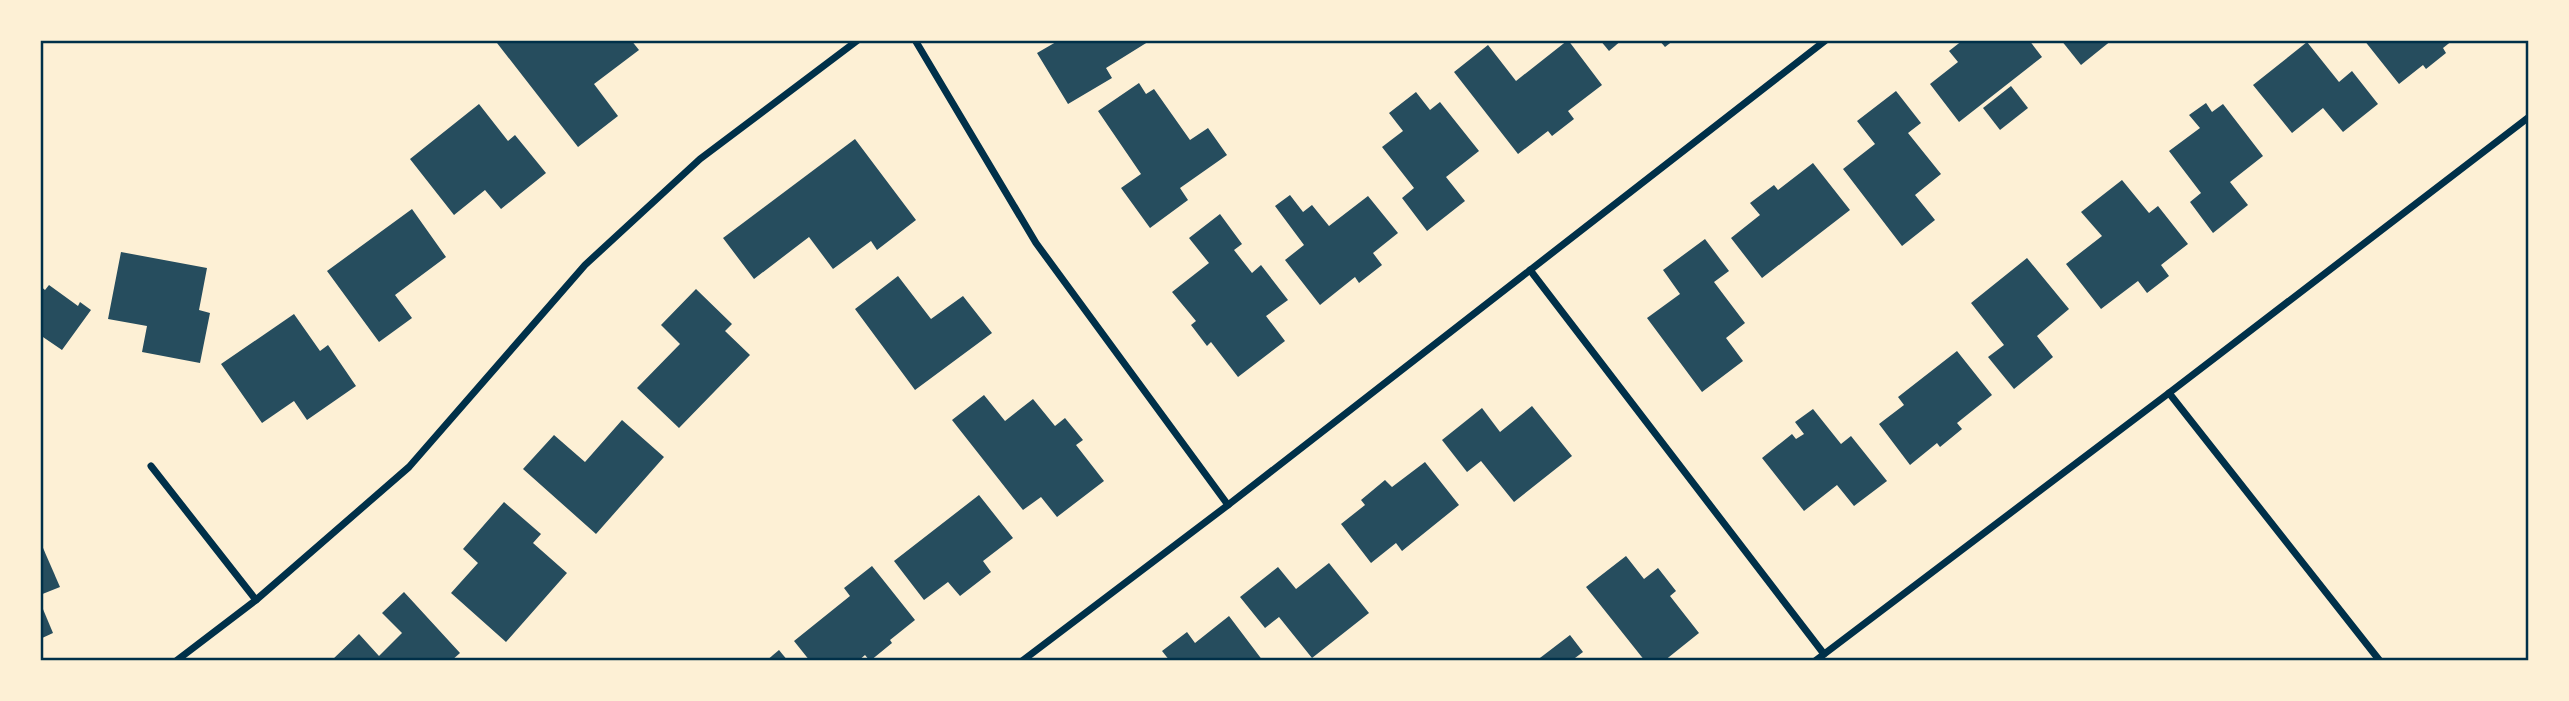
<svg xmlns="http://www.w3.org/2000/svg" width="2569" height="701" viewBox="0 0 2569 701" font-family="'PT Sans Narrow',sans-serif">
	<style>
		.building { fill: #264d5e }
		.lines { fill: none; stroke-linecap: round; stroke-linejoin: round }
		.minor { stroke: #003049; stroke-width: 7 }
		.neatline { fill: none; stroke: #003049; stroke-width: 2.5 }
	</style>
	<rect width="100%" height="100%" fill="#fdf0d5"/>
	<g class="building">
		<path d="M500,40H631L639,50L594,84L618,116L578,147L497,43Z"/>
		<path d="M1055,40H1151L1106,68L1112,78L1068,104L1037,53L1056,42Z"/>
		<path d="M1568,40L1602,85L1568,111L1574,119L1552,136L1548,131L1518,154L1454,72L1488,45L1516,81Z"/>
		<path d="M1600,40H1622L1609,51Z"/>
		<path d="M1659,40H1674L1665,47Z"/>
		<path d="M1963,40H2029L2042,57L1959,122L1930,84L1958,62L1949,51Z"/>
		<path d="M2061,40H2112L2081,65Z"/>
		<path d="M2364,40H2453L2443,48L2446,53L2426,69L2423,65L2399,84Z"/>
		<path d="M2307,42L2339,82L2352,71L2378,104L2343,132L2323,108L2292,133L2253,85Z"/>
		<path d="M1139,83L1146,94L1154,89L1190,140L1208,128L1227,155L1180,188L1188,200L1150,228L1121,188L1141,174L1098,111Z"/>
		<path d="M2011,86L2028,108L2000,130L1983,108Z"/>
		<path d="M1896,91L1921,123L1908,133L1941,174L1915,195L1935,220L1902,246L1843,169L1875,144L1857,121Z"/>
		<path d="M1416,92L1430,110L1440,102L1479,151L1446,177L1465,201L1427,231L1402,198L1414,188L1382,147L1403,131L1389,113Z"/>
		<path d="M2206,103L2212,112L2223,104L2263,156L2230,182L2248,205L2213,233L2190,202L2201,193L2169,151L2200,128L2189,115Z"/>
		<path d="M479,104L508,141L515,135L546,173L501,209L485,190L454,215L410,159Z"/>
		<path d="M855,139L916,220L877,250L871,241L833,269L809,237L754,279L723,238Z"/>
		<path d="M1813,163L1850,210L1762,278L1731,238L1760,215L1750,203L1774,185L1778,190Z"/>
		<path d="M2122,180L2149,213L2158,206L2188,244L2161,265L2169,276L2147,293L2138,281L2101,309L2066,264L2102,236L2081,212Z"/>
		<path d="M1290,195L1303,212L1312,205L1329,226L1368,196L1398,233L1373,253L1382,265L1359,283L1355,277L1320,305L1285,260L1304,245L1275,206Z"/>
		<path d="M412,209L446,257L395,295L412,318L379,342L327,271Z"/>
		<path d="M1220,214L1242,244L1234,250L1252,273L1261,265L1288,300L1266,316L1285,341L1238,377L1211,342L1207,346L1191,325L1196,321L1172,292L1209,263L1189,238Z"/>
		<path d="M1705,239L1729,271L1714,282L1745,323L1726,338L1743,361L1702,392L1647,318L1680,294L1663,270Z"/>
		<path d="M121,252L207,268L199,310L210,313L200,363L142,352L147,326L108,319Z"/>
		<path d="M2027,258L2069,309L2037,336L2053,357L2014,389L1988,357L2004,345L1971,303Z"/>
		<path d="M898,276L931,319L963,296L992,333L915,390L855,309Z"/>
		<path d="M49,285L78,306L80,302L91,310L62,350L40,335V286L45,290Z"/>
		<path d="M696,289L732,324L725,331L750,355L679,428L637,388L680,344L661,325Z"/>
		<path d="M294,314L320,351L328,345L356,386L307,420L294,401L262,423L221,364Z"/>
		<path d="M1957,351L1992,395L1957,423L1962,429L1940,447L1937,443L1910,465L1879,424L1904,405L1898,397Z"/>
		<path d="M984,395L1005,421L1033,399L1055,426L1065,418L1083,440L1076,445L1104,481L1057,517L1041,497L1023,510L952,420Z"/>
		<path d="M1532,406L1572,456L1514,502L1481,461L1467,472L1442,440L1482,408L1500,432Z"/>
		<path d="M1813,409L1841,444L1851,436L1887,481L1854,506L1837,485L1804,511L1762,458L1792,434L1796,439L1804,434L1795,422Z"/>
		<path d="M622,420L664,457L596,534L523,469L554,435L585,462Z"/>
		<path d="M1425,462L1459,505L1402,551L1396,543L1371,563L1341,524L1365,505L1361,500L1385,480L1392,487Z"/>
		<path d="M979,495L1013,538L983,561L991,572L960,596L948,582L924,600L894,561Z"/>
		<path d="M504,502L541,534L533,543L567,573L506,642L451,593L478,563L463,549Z"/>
		<path d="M40,541L60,587L40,595Z"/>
		<path d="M1626,556L1644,579L1658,568L1676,591L1670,596L1699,633L1664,661H1645L1586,587Z"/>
		<path d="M1329,563L1369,613L1312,658L1279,617L1265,628L1240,597L1278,567L1296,589Z"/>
		<path d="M872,566L915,620L890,640L892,643L870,661L865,655L858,661H810L794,641L850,596L844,588Z"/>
		<path d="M404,592L460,653L451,661H331L359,634L379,656L402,633L382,613Z"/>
		<path d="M40,602L53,633L40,639Z"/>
		<path d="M1229,616L1263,661H1170L1162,651L1187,632L1195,643Z"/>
		<path d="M1570,635L1583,652L1575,658L1577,661H1536Z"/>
		<path d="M779,650L788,661H766Z"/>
	</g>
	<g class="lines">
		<g class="minor">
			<path d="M915,40L1036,243L1228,505"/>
			<path d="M1530,270L1824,654"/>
			<path d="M2169,393L2380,661"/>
			<path d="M151,466L256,600"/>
			<path d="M176,661L256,600L409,467L585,265L700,159L858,40"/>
			<path d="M1022,661L1228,505L1826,40"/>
			<path d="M1815,661L2169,393L2529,117"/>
		</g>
	</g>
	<rect width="2569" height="701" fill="none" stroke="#fdf0d5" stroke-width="84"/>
	<rect x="42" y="42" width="2485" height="617" class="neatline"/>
</svg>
